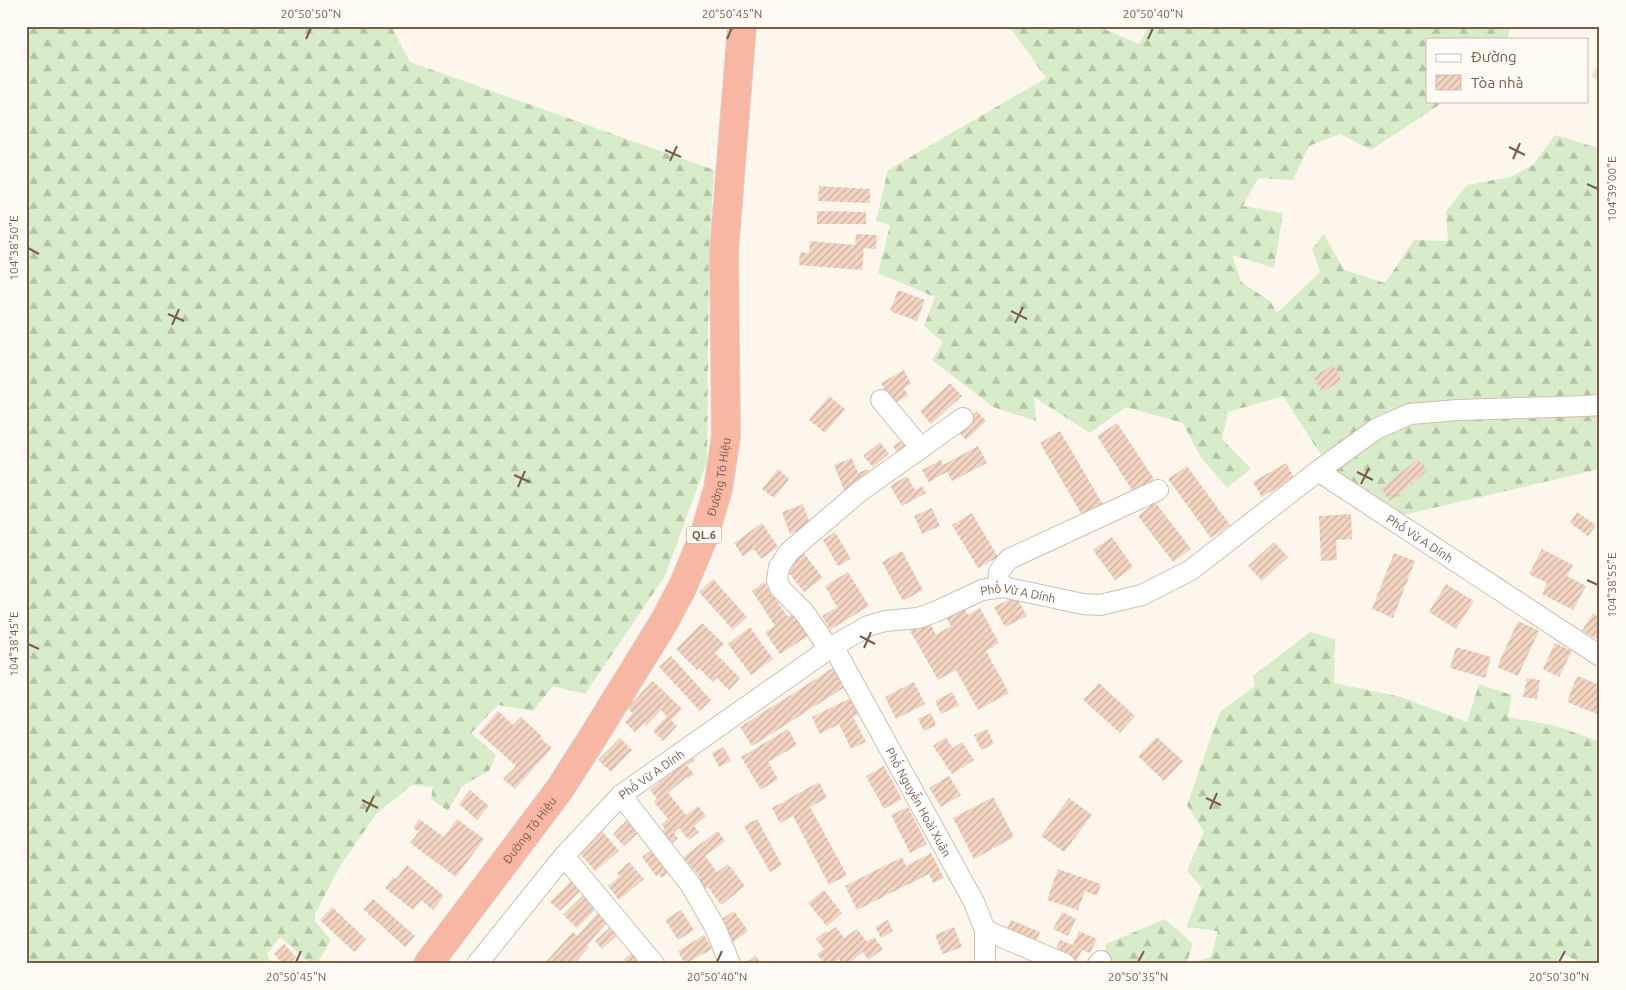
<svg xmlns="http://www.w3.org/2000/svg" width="1626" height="990" font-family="Ubuntu,sans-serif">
<defs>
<pattern id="forest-firs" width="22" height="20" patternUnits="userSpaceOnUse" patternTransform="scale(1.25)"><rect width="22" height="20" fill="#d8ecc9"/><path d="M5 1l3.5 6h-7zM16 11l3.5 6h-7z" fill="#b4c2a5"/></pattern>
<pattern id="building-hatch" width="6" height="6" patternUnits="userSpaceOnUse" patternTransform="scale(1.25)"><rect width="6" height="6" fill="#f3d5c3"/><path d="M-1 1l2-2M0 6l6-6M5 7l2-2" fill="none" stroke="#cab0a1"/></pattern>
</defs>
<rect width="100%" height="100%" fill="#fdf6ec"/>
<!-- forest -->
<g fill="url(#forest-firs)">
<polygon points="26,26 391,26 410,62 714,170 709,247 707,461 665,576 585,694 553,686 533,711 498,705 471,733 496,755 489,771 462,786 448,811 431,799 433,787 412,785 376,814 340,866 315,914 315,921 331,940 317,964 311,964 280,937 267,954 272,964 26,964"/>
<polygon points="1009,26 1097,26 1139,44 1149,26 1510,26 1508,39 1427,39 1427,101 1445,101 1371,150 1340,134 1309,146 1293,180 1258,178 1243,206 1283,213 1274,268 1232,255 1241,282 1270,301 1277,313 1320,272 1312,249 1324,234 1344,270 1385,283 1414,240 1448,241 1446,211 1467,185 1510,177 1533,165 1555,135 1600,149 1600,469 1403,515 1327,464 1283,396 1228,412 1222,439 1251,469 1227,488 1200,456 1183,423 1126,407 1090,433 1034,397 1036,421 993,407 932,360 943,342 924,326 935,297 878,273 890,225 876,221 888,170 1046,78"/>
<polygon points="1600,61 1600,86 1592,75"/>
<polygon points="1310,632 1335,639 1334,683 1401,697 1467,722 1479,684 1512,695 1508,717 1557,726 1600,742 1600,964 1585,964 1562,954 1554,964 1188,964 1211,957 1218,931 1186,927 1202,888 1187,871 1204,832 1187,805 1220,712 1255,686 1253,676"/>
<polygon points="1165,919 1193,944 1186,964 1105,964 1106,944"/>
</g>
<!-- building -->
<g fill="url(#building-hatch)">
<polygon points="819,186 870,189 870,203 818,201"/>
<polygon points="817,211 866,212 866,224 817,224"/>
<polygon points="856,234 877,235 876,249 864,248 862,270 799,265 800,252 809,253 810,241 855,245"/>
<polygon points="898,290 925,300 917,321 890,311"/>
<polygon points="1333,365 1342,381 1322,392 1313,377"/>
<polygon points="904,370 911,384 904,388 908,396 892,404 881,383"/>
<polygon points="950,383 962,396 931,424 920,411"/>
<polygon points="829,396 845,409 825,433 809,420"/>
<polygon points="977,411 986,421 966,440 957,430"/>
<polygon points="1117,423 1154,479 1134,493 1097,436"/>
<polygon points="1060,431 1105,508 1085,520 1040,443"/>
<polygon points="906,438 911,448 898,455 893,446"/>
<polygon points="880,442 889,454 873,467 863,456"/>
<polygon points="978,446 987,463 952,481 947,472 929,482 922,470 941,460 943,465"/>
<polygon points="852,458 858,473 868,469 872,479 844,490 834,465"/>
<polygon points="1418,459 1427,471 1390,501 1381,489"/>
<polygon points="1286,463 1294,478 1262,497 1253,482"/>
<polygon points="1187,466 1230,525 1211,538 1168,479"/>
<polygon points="778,469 789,479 774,498 762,489"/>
<polygon points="907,476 915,490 922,486 926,493 902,506 890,486"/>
<polygon points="1155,502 1191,549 1173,562 1138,516"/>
<polygon points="803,504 811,526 790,534 782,512"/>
<polygon points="932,508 940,526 922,534 914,516"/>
<polygon points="1577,512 1596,525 1588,536 1570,523"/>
<polygon points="972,513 998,557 978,568 952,525"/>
<polygon points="1351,514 1352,539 1336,540 1337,560 1321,561 1319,516"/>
<polygon points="762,523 778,547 761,559 754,549 743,556 734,543"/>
<polygon points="835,532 851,559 838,566 823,540"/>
<polygon points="1112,537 1133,567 1115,580 1093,550"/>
<polygon points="1274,542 1288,557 1262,581 1248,566"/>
<polygon points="1542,549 1573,565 1567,576 1586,586 1573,610 1542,594 1547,583 1529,574"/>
<polygon points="902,551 923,590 903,601 882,562"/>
<polygon points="804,553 823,578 804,592 785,568"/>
<polygon points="1394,553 1415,561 1393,618 1372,609"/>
<polygon points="848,572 869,606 830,630 822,616 837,607 825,586"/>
<polygon points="713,579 747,617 733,630 699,592"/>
<polygon points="764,582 788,617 796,611 811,634 780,654 765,632 775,626 752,591"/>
<polygon points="1446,584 1474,601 1456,629 1429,612"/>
<polygon points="1016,596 1027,616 1005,627 994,607"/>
<polygon points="964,607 968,615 980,608 999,643 986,651 1009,693 978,710 956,670 938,680 909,629 928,619 936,635 951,626 946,617"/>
<polygon points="1593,613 1600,618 1599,640 1582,631"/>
<polygon points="1518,621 1539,631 1518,676 1497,667"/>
<polygon points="702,623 724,644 715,653 740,678 729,690 717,678 713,682 699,668 697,670 676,649"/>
<polygon points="750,627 773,659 751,675 728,644"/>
<polygon points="1555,643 1572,651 1559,677 1543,669"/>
<polygon points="1456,647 1491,657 1485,678 1450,668"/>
<polygon points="671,656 711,700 700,711 659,667"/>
<polygon points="833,668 845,687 752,746 740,727"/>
<polygon points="1577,676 1600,685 1600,715 1567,702"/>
<polygon points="1527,678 1540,680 1537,699 1523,697"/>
<polygon points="653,681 682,709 671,720 677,726 663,741 653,731 667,716 661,710 646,726 644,723 635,732 625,722 633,713 627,708"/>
<polygon points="914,682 925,704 896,719 885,697"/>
<polygon points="1099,683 1135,716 1120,733 1083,700"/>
<polygon points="952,692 959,705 941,714 935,701"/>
<polygon points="855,696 863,712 853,717 866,742 851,749 839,724 820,734 812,717"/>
<polygon points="498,711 513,725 521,717 542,736 540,738 552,748 515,789 503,779 516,766 479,733"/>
<polygon points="931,713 936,725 924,731 918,719"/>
<polygon points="788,729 797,745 768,762 778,779 761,790 741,757"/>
<polygon points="987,729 994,744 981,750 974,735"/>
<polygon points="946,737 953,748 962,742 974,760 952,774 933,746"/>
<polygon points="1157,737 1183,761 1164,781 1138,756"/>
<polygon points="620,738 632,750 611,772 598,760"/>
<polygon points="724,747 731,761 719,767 712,753"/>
<polygon points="688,751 695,760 687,766 694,774 688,779 687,777 668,793 686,815 698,806 706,816 694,826 699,832 689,840 679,828 674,833 678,838 668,847 658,835 665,829 661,825 668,819 654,802 657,799 650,790 660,782 656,777"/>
<polygon points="884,766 902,799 884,809 866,776"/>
<polygon points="949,776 961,795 941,807 929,788"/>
<polygon points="819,782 827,798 810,807 847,875 829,885 793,816 780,823 772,808"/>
<polygon points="470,790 489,806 477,820 459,804"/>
<polygon points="993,797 1014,837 974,859 953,818"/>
<polygon points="1069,798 1092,815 1064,852 1041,836"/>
<polygon points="908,807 927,844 910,853 891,815"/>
<polygon points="419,819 444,837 457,819 484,839 456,877 410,843 419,832 413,828"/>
<polygon points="628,819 640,831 624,846 613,834"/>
<polygon points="757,819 782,865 770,872 744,826"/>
<polygon points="602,831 619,851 595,871 578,851"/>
<polygon points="718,831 725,841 705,856 717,872 728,864 745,886 721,905 708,887 701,893 693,882 700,877 683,857"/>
<polygon points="653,849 673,869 662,878 659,874 656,876 642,857"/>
<polygon points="931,853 944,878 933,883 929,874 857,910 845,886 902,857 906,866"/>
<polygon points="629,862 644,879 619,900 608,886 620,876 617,873"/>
<polygon points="407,865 444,896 433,910 421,900 413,910 385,888 393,877 396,879"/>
<polygon points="1058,869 1101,884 1097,896 1085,891 1078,910 1047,900"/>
<polygon points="574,878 584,887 560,911 550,902"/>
<polygon points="824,890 842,913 827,926 808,903"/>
<polygon points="585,893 599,906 577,928 563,915"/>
<polygon points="373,899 415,936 405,947 363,909"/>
<polygon points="332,907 366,939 354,952 320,920"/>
<polygon points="600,910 610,919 587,945 589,947 574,964 544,964 573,932 577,936"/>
<polygon points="681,910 694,930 678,940 665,920"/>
<polygon points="734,911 748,931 733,942 719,921"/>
<polygon points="1062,912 1076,919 1068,936 1053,929"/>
<polygon points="888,920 893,931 881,938 875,927"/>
<polygon points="1011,920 1040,932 1035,944 1006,932"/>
<polygon points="615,923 622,931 602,949 595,941"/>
<polygon points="836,927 844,938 857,929 867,942 874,937 883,949 868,960 863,952 847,964 842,964 839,959 831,964 824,964 817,954 824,949 816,939 826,931 827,933"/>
<polygon points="954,927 962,947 943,954 935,935"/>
<polygon points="1079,931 1097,939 1090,953 1082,950 1076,962 1054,953 1060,940 1073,945"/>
<polygon points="704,935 712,949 685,964 678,951"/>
<polygon points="284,944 296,957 289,964 283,964 274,954"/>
<polygon points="635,951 643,962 640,964 627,964 624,959"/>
<polygon points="756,956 761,964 744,964"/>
</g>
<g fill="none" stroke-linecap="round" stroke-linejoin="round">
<defs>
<g id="minor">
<polyline points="881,400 921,448"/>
<path id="s1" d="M1318,471L1600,656"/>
<path d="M1003,587C994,573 1000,570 1009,559L1158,490"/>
<path id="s2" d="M833,646L974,902L985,930V964"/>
<polyline points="829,649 804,612 780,588 777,580 779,567 789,552 859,492 963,418"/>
<polyline points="621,795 690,884 715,927 730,964"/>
<polyline points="564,856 654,964"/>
<polyline points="985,930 1065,964"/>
<path id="s3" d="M477,964L564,856L621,795L833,646L868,626L885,621L918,618L935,612L982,590L1003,587L1083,604L1100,605L1142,595L1191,570L1318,471L1376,429L1410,414L1458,410L1586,406L1600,405"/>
<polyline points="1098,964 1101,961"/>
</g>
<g id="highway">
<path id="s4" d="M428,964L559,790L588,745L664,622L683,586L704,536L718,489L726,436L724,251L742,26"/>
</g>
</defs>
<!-- minor casing -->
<use href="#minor" stroke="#d1beb0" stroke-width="22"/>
<!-- highway casing -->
<use href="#highway" stroke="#dad1cd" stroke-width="30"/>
<!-- minor -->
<use href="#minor" stroke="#fff" stroke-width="20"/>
<!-- highway -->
<use href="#highway" stroke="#f7b7a3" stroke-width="28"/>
</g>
<!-- ticks -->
<path fill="none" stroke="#7a5c4d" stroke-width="2" d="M306,39L311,28M727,39L732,28M1148,39L1153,28M1509,147L1525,155M665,150L681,157M1513,159L1520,143M670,161L677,146M1587,184L1598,189M28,248L39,254M1011,311L1027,319M168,314L184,321M1015,323L1023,307M172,325L179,309M1357,472L1373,480M514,475L530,482M1361,484L1369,468M518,487L525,471M1587,580L1598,585M860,636L875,644M28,644L39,649M864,648L871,632M1206,798L1221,805M362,800L378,808M1210,809L1217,793M366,812L374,796M296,962L301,951M717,962L722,951M1138,962L1144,951M1559,962L1565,951"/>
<g text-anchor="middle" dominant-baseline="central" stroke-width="4" stroke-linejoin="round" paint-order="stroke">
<!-- shield labels -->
<rect fill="#fffaf3" stroke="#a28b7f" stroke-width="1" x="686.5" y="526.5" width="35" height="17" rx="4"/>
<g font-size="11" font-weight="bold" fill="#7a5c4d">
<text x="704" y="535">QL.6</text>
</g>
<!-- street labels -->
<g font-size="12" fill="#7a5c4d" stroke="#fffaf3">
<text stroke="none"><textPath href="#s4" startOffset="572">Đường Tô Hiệu</textPath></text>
<text stroke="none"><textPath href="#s1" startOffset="122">Phố Vừ A Dính</textPath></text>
<text stroke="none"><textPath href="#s3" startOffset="679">Phố Vừ A Dính</textPath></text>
<text stroke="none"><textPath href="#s3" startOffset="259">Phố Vừ A Dính</textPath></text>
<text stroke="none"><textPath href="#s2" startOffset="178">Phố Nguyễn Hoài Xuân</textPath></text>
<text stroke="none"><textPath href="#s4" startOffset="168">Đường Tô Hiệu</textPath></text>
</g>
</g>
<!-- border -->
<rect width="1626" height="990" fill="none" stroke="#fffaf3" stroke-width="55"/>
<!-- legend -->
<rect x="1426" y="38" width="162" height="65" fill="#fffaf3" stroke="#cabbb1"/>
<rect x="1436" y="54" width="25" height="8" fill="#ffffff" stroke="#cabbb1"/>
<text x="1471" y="62" font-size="15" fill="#7a5c4d">Đường</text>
<rect x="1436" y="75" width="25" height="15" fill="url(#building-hatch)" stroke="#cabbb1"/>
<text x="1471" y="88" font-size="15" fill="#7a5c4d">Tòa nhà</text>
<rect x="28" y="28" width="1570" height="934" fill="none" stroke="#7a5c4d" stroke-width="2"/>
<g font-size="12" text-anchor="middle" fill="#7a5c4d">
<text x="311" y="18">20°50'50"N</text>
<text x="732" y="18">20°50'45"N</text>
<text x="1153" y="18">20°50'40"N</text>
<text transform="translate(1612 189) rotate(-90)" y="4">104°39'00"E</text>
<text transform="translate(14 248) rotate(-90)" y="4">104°38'50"E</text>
<text transform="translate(1612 585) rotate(-90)" y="4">104°38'55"E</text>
<text transform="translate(14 644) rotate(-90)" y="4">104°38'45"E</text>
<text x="296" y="981">20°50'45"N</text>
<text x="717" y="981">20°50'40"N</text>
<text x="1138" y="981">20°50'35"N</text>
<text x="1559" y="981">20°50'30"N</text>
</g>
</svg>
